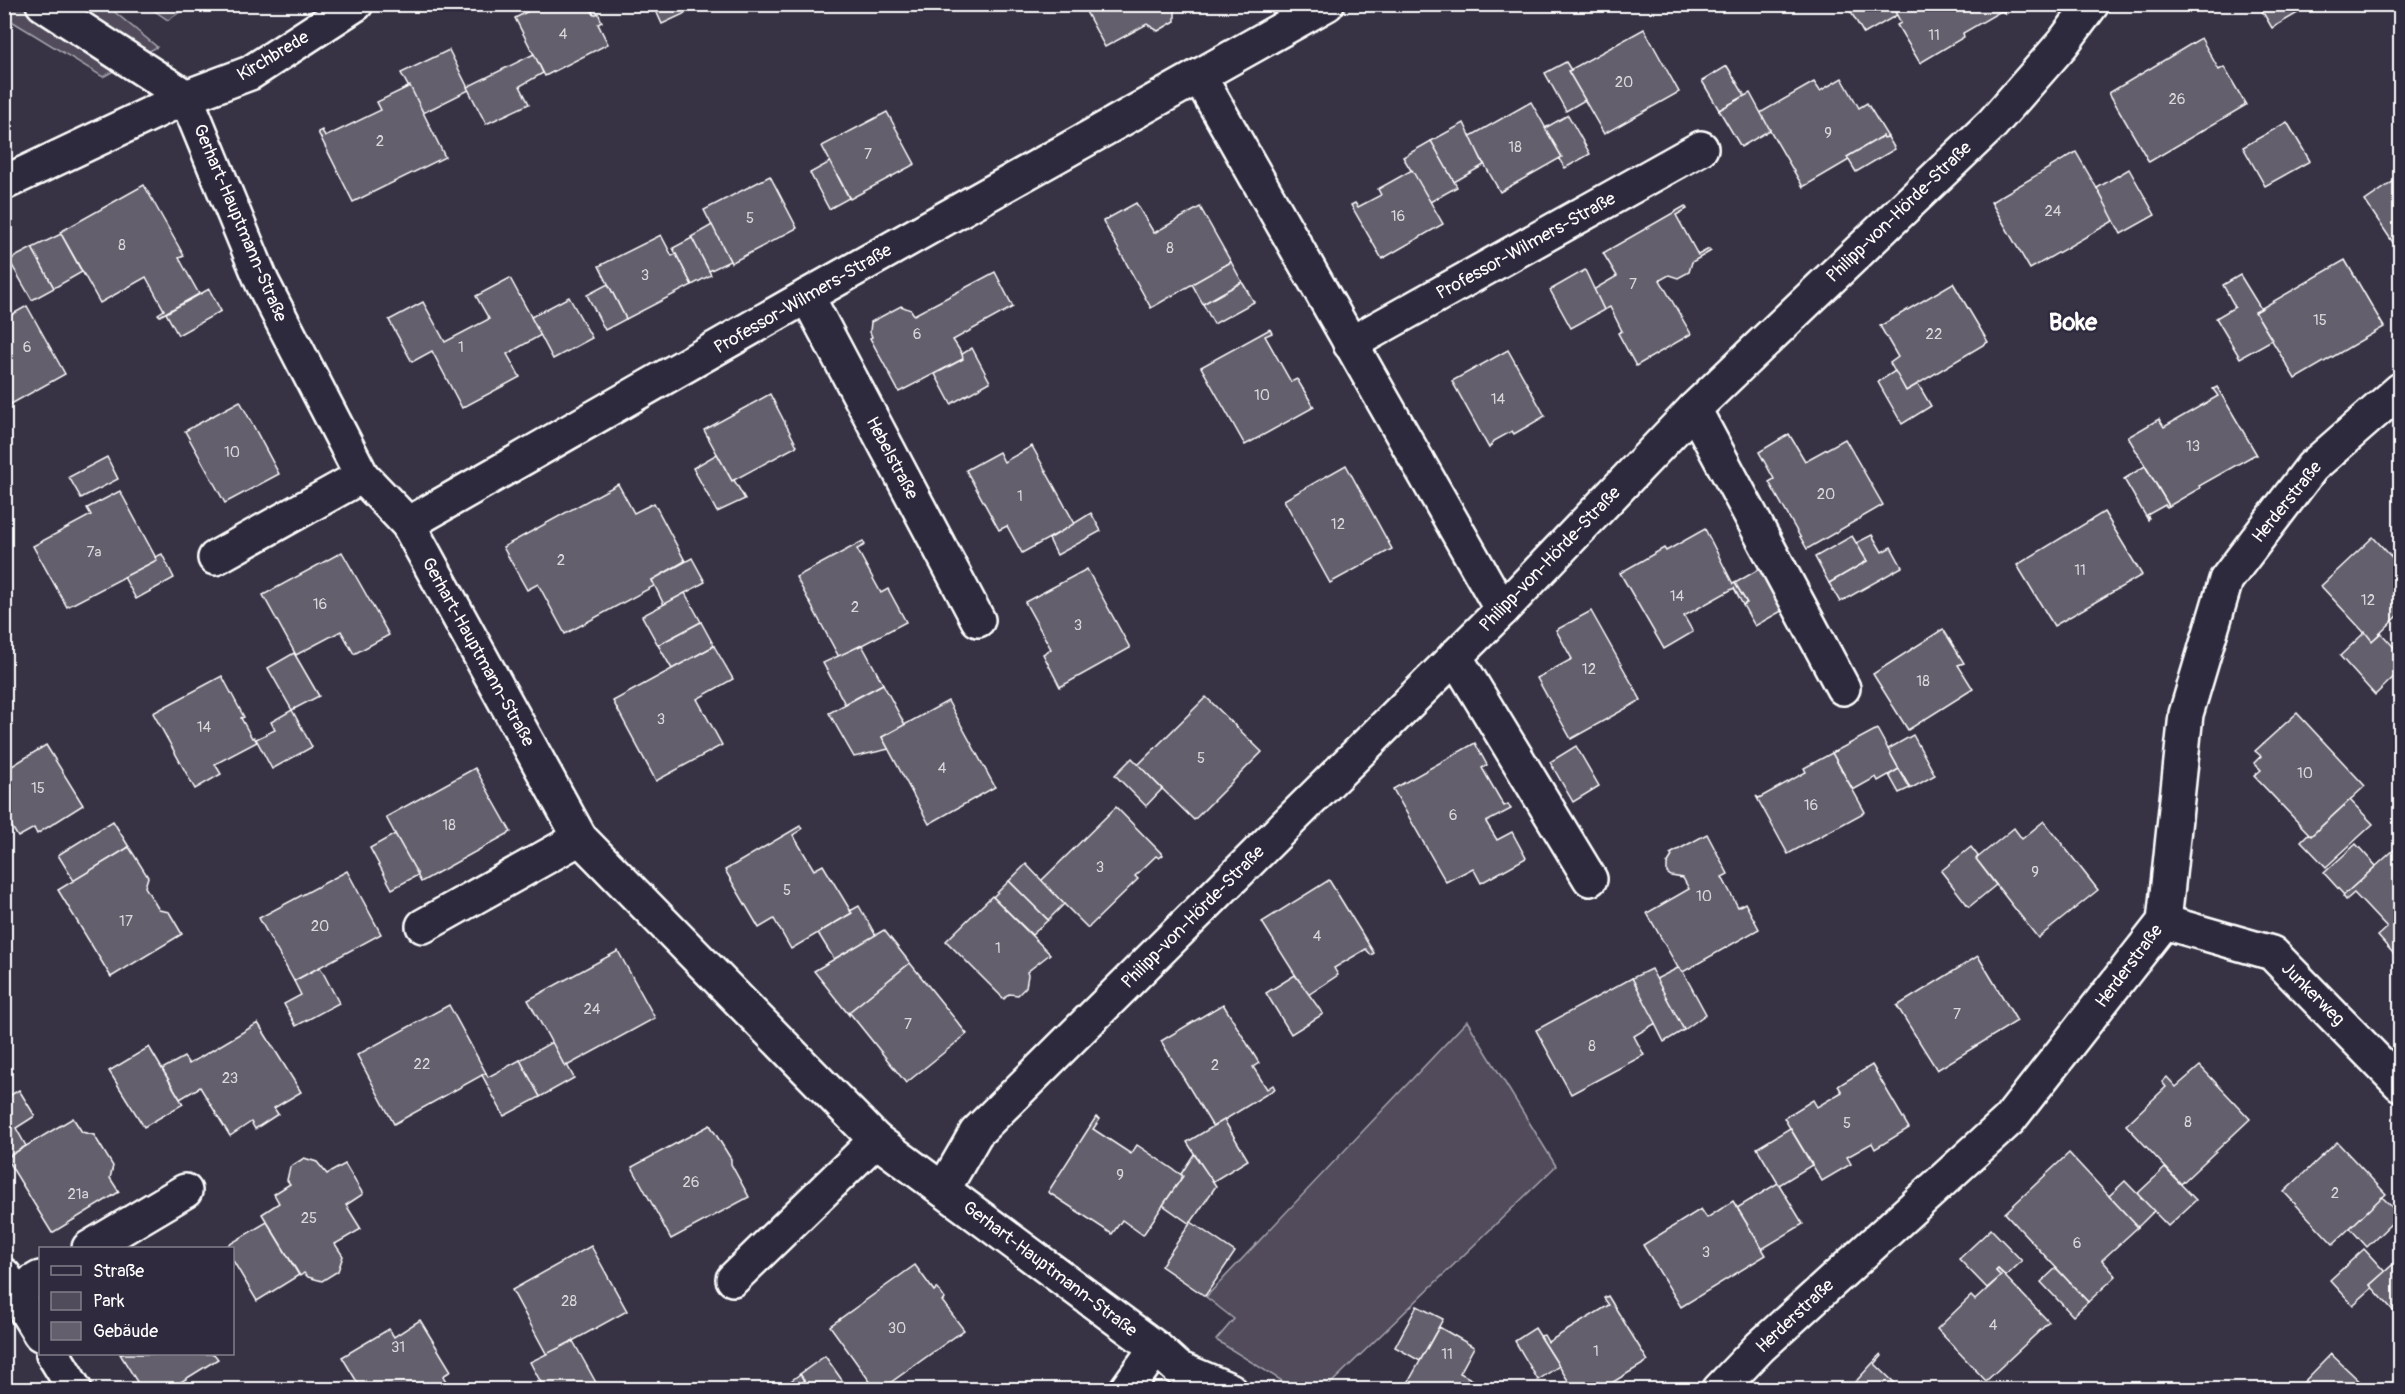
<svg xmlns="http://www.w3.org/2000/svg" width="2405" height="1394" font-family="Pangolin,sans-serif">
<rect width="100%" height="100%" fill="#373345"/>
<filter id="ink" filterUnits="userSpaceOnUse"><feTurbulence type="fractalNoise" baseFrequency=".0167" numOctaves="2"/><feDisplacementMap in="SourceGraphic" scale="12" xChannelSelector="R" yChannelSelector="G"/><feConvolveMatrix kernelMatrix="1 2 1 2 8 2 1 2 1" color-interpolation-filters="sRGB"/></filter>
<g filter="url(#ink)">
<!-- green -->
<g fill="#514c5c" stroke="#a8a6ae" stroke-width="1.5">
<polygon points="4,5 106,5 157,47 103,77 5,17"/>
<polygon points="146,5 190,5 168,20"/>
<polygon points="1467,1021 1556,1166 1325,1389 1295,1389 1216,1340 1234,1319 1206,1297"/>
</g>
<!-- building -->
<g fill="#635f6d" stroke="#fff" stroke-width="1.5">
<polygon points="542,4 589,4 594,15 598,13 602,22 598,24 608,44 545,76 515,18"/>
<polygon points="653,4 687,4 690,11 662,24"/>
<polygon points="1082,4 1172,4 1175,9 1175,21 1158,31 1147,24 1105,47"/>
<polygon points="1846,4 1891,4 1897,15 1864,34"/>
<polygon points="1891,4 2000,4 2005,13 2001,11 1963,33 1964,37 1920,63 1897,25 1901,23"/>
<polygon points="2258,4 2300,4 2303,10 2272,28"/>
<polygon points="1644,29 1679,92 1604,134 1568,71"/>
<polygon points="2201,38 2219,70 2224,67 2246,105 2149,162 2109,93"/>
<polygon points="449,50 469,90 423,113 401,73"/>
<polygon points="534,54 543,73 520,86 529,104 486,124 467,87"/>
<polygon points="1566,62 1571,70 1568,71 1585,100 1566,111 1545,73"/>
<polygon points="1727,66 1745,96 1719,110 1702,81"/>
<polygon points="1842,78 1859,108 1867,103 1888,137 1884,138 1883,136 1847,157 1849,160 1803,187 1760,113 1814,82 1820,91"/>
<polygon points="410,86 445,157 353,202 318,132 322,130 325,137 381,110 377,102"/>
<polygon points="1750,93 1770,130 1741,147 1719,110"/>
<polygon points="1531,102 1562,157 1500,192 1469,137"/>
<polygon points="887,112 915,164 850,199 822,146"/>
<polygon points="1568,115 1590,154 1565,168 1559,159 1562,157 1545,128"/>
<polygon points="2287,122 2310,161 2265,186 2243,147"/>
<polygon points="1464,123 1484,165 1454,182 1431,141"/>
<polygon points="1883,136 1884,138 1888,137 1895,149 1856,172 1847,157"/>
<polygon points="1431,141 1457,187 1430,202 1403,157"/>
<polygon points="2076,152 2115,220 2030,269 1991,202"/>
<polygon points="830,162 849,198 829,209 810,173"/>
<polygon points="2129,169 2155,215 2121,234 2097,188"/>
<polygon points="1412,170 1443,224 1382,259 1351,205 1355,203 1358,207 1381,195 1378,189"/>
<polygon points="770,176 797,228 731,263 704,210"/>
<polygon points="2400,177 2400,253 2365,201"/>
<polygon points="144,185 184,256 179,258 199,294 160,316 158,314 164,310 146,277 100,303 60,232"/>
<polygon points="1136,203 1154,233 1200,207 1231,262 1151,308 1103,221"/>
<polygon points="1685,206 1687,209 1676,215 1698,255 1709,249 1711,251 1692,262 1689,272 1678,278 1669,275 1660,280 1691,334 1636,366 1618,333 1622,331 1610,307 1604,310 1593,290 1617,276 1603,253"/>
<polygon points="712,225 730,261 709,271 691,237"/>
<polygon points="61,234 82,272 54,288 32,248"/>
<polygon points="661,235 672,256 676,254 692,285 626,319 599,266"/>
<polygon points="692,238 711,275 692,285 673,248"/>
<polygon points="32,248 54,288 32,300 9,260"/>
<polygon points="2345,260 2384,327 2295,379 2255,312"/>
<polygon points="1231,262 1242,282 1203,304 1192,284"/>
<polygon points="1585,270 1604,310 1571,328 1550,290"/>
<polygon points="995,272 1013,307 953,340 964,357 963,359 899,392 870,338 872,337 870,332 871,322 901,306 911,310 914,315"/>
<polygon points="2240,275 2261,309 2255,312 2272,340 2240,358 2216,318 2235,307 2223,285"/>
<polygon points="510,278 541,335 507,354 520,377 462,408 432,351 412,362 389,320 423,302 445,342 489,319 476,296"/>
<polygon points="1242,282 1254,302 1214,324 1203,304"/>
<polygon points="1953,283 1988,342 1906,391 1890,363 1898,357 1880,326"/>
<polygon points="608,284 626,319 605,330 587,295"/>
<polygon points="209,289 221,311 178,335 166,313"/>
<polygon points="569,297 592,338 553,359 531,317"/>
<polygon points="27,306 65,374 4,408 4,319"/>
<polygon points="1270,329 1272,333 1265,336 1291,382 1297,379 1314,407 1245,445 1201,367"/>
<polygon points="972,348 990,382 951,404 935,374 963,359 962,354"/>
<polygon points="1508,350 1545,416 1514,434 1512,431 1494,441 1489,448 1452,381"/>
<polygon points="1895,371 1906,391 1918,384 1931,406 1902,424 1878,382"/>
<polygon points="2217,387 2257,455 2254,455 2199,486 2200,488 2169,506 2128,437 2159,419 2164,427 2218,396 2213,389"/>
<polygon points="770,394 797,446 732,481 704,430"/>
<polygon points="240,401 279,474 225,503 185,431"/>
<polygon points="1789,434 1805,461 1845,439 1883,505 1807,549 1769,482 1774,479 1759,452"/>
<polygon points="1032,446 1075,524 1022,553 1007,526 999,530 966,470 999,452 1004,462"/>
<polygon points="717,454 732,481 734,480 745,499 717,512 693,468"/>
<polygon points="107,457 118,479 81,498 69,477"/>
<polygon points="1346,465 1392,549 1330,583 1284,500"/>
<polygon points="2145,466 2169,506 2167,507 2165,505 2147,515 2149,518 2148,520 2124,479"/>
<polygon points="618,484 634,513 654,503 685,561 652,580 654,586 565,634 538,584 527,590 503,547"/>
<polygon points="120,491 157,560 67,607 33,546 91,515 87,508"/>
<polygon points="2104,512 2142,575 2054,626 2017,565"/>
<polygon points="1091,513 1101,531 1057,555 1049,539"/>
<polygon points="1705,529 1733,584 1735,583 1747,603 1743,605 1734,588 1684,616 1693,632 1664,649 1620,573 1664,548 1666,551"/>
<polygon points="1872,535 1882,552 1891,547 1902,567 1840,602 1829,583 1867,561 1856,543"/>
<polygon points="1852,536 1867,561 1829,583 1815,557"/>
<polygon points="2373,537 2400,566 2400,614 2372,641 2321,586"/>
<polygon points="863,541 865,545 857,549 881,593 888,589 906,622 839,657 796,577"/>
<polygon points="342,552 389,635 354,654 341,631 296,655 263,595"/>
<polygon points="162,554 174,578 136,599 124,577 157,560 155,557"/>
<polygon points="692,558 705,582 664,605 652,580"/>
<polygon points="1761,568 1785,609 1755,626 1743,605 1747,603 1735,583"/>
<polygon points="1087,569 1130,648 1060,687 1043,654 1051,649 1025,602"/>
<polygon points="685,593 701,622 658,645 642,616"/>
<polygon points="1591,611 1641,700 1571,739 1537,678 1572,659 1556,630"/>
<polygon points="701,622 714,646 672,669 658,645"/>
<polygon points="1943,629 1964,663 1958,665 1973,689 1908,730 1873,674"/>
<polygon points="2365,632 2372,641 2381,633 2400,654 2400,671 2375,695 2340,656"/>
<polygon points="862,645 883,684 845,704 823,663"/>
<polygon points="714,646 733,679 697,699 722,745 656,781 613,701"/>
<polygon points="294,653 319,696 292,710 268,668"/>
<polygon points="222,676 244,717 241,718 252,738 254,737 257,742 215,764 221,774 195,789 153,713"/>
<polygon points="883,684 905,725 882,737 889,749 854,757 829,713"/>
<polygon points="1206,697 1262,752 1194,820 1138,765"/>
<polygon points="948,701 995,787 929,824 882,737"/>
<polygon points="292,710 312,747 272,769 256,739 275,730 271,722"/>
<polygon points="2297,713 2365,786 2311,836 2254,776 2261,770 2254,763 2261,756 2255,751"/>
<polygon points="1877,729 1899,769 1878,781 1876,777 1853,790 1832,753"/>
<polygon points="1913,735 1935,775 1910,789 1888,749"/>
<polygon points="1475,743 1487,765 1482,768 1504,806 1508,804 1511,809 1486,822 1497,840 1512,832 1526,858 1481,883 1473,868 1446,882 1393,789"/>
<polygon points="46,745 83,805 37,834 34,828 18,837 4,814 4,771"/>
<polygon points="1576,746 1599,786 1573,802 1550,762"/>
<polygon points="1832,753 1865,812 1788,854 1756,796 1759,798 1806,772 1804,768"/>
<polygon points="1132,758 1162,789 1146,806 1115,775"/>
<polygon points="475,768 511,832 421,882 386,817"/>
<polygon points="1899,769 1910,788 1899,793 1889,775"/>
<polygon points="2350,800 2373,824 2326,867 2301,841 2308,834 2311,836"/>
<polygon points="1116,807 1163,855 1159,858 1156,856 1135,876 1138,879 1088,928 1041,881"/>
<polygon points="113,821 129,847 74,881 58,855"/>
<polygon points="2044,821 2098,890 2038,938 1976,859 2014,828 2022,839"/>
<polygon points="800,826 802,829 793,835 814,870 823,865 852,913 791,949 774,919 759,928 725,870"/>
<polygon points="395,834 418,875 392,889 370,848"/>
<polygon points="1707,834 1728,874 1722,877 1738,907 1745,903 1759,929 1681,973 1647,913 1689,889 1683,878 1671,876 1667,873 1667,864 1672,856 1670,854"/>
<polygon points="2356,844 2376,866 2344,895 2324,873"/>
<polygon points="129,847 148,877 145,887 159,910 169,912 182,934 111,977 58,890"/>
<polygon points="1971,847 1978,856 1976,859 1996,885 1969,907 1941,871"/>
<polygon points="2396,848 2400,852 2400,961 2378,936 2387,928 2354,893 2346,900 2343,896"/>
<polygon points="1026,864 1064,904 1048,920 1009,881"/>
<polygon points="347,871 381,934 294,981 259,918"/>
<polygon points="1329,880 1374,953 1371,955 1366,949 1334,968 1338,975 1308,995 1262,922"/>
<polygon points="1009,881 1048,920 1032,935 993,897"/>
<polygon points="992,896 1050,954 1027,972 1028,975 1026,987 1018,995 1009,994 1004,999 946,941"/>
<polygon points="859,906 876,936 834,959 818,933 852,913 850,911"/>
<polygon points="884,930 910,963 849,1012 849,1015 814,971"/>
<polygon points="618,951 655,1018 565,1067 528,1000"/>
<polygon points="1978,956 2017,1021 1937,1070 1897,1006"/>
<polygon points="910,963 967,1034 906,1083 849,1012"/>
<polygon points="320,967 339,1003 296,1026 284,1004 301,995 294,981"/>
<polygon points="1678,968 1683,972 1706,1014 1684,1030 1656,979"/>
<polygon points="1651,969 1684,1030 1664,1042 1632,978"/>
<polygon points="1295,975 1323,1014 1291,1034 1266,993"/>
<polygon points="1632,978 1656,1023 1634,1036 1644,1055 1571,1094 1536,1030"/>
<polygon points="1223,1004 1259,1063 1253,1067 1267,1089 1273,1085 1275,1089 1213,1127 1161,1041"/>
<polygon points="449,1005 486,1073 394,1124 357,1055"/>
<polygon points="258,1023 301,1092 274,1108 278,1114 255,1129 251,1122 230,1136 200,1087 180,1099 162,1069 184,1057 189,1064"/>
<polygon points="552,1042 565,1067 567,1065 574,1078 540,1097 520,1060"/>
<polygon points="149,1047 183,1104 144,1127 109,1071"/>
<polygon points="520,1060 540,1097 504,1116 482,1075 486,1073 488,1077"/>
<polygon points="1872,1065 1909,1128 1875,1149 1872,1143 1847,1157 1851,1164 1822,1181 1784,1118 1813,1100 1817,1107 1842,1092 1838,1086"/>
<polygon points="2200,1066 2250,1119 2181,1184 2126,1125 2166,1087 2162,1082 2167,1077 2176,1087"/>
<polygon points="19,1090 35,1116 16,1128 26,1146 7,1158 4,1153 4,1099"/>
<polygon points="1096,1117 1100,1119 1093,1129 1131,1154 1137,1145 1183,1176 1143,1235 1122,1220 1112,1234 1048,1192"/>
<polygon points="73,1118 82,1132 94,1135 113,1166 110,1178 119,1192 52,1233 6,1158"/>
<polygon points="1224,1120 1248,1160 1212,1182 1187,1142"/>
<polygon points="710,1125 731,1159 731,1164 749,1197 671,1239 632,1167"/>
<polygon points="1790,1128 1812,1165 1779,1185 1757,1148"/>
<polygon points="2337,1142 2386,1194 2333,1244 2284,1192"/>
<polygon points="2069,1153 2138,1227 2102,1260 2116,1276 2088,1302 2005,1213"/>
<polygon points="1194,1154 1216,1186 1190,1224 1163,1205 1183,1176 1181,1174"/>
<polygon points="304,1158 317,1162 327,1174 345,1164 363,1194 346,1205 361,1229 335,1244 343,1256 338,1271 322,1281 308,1277 304,1273 300,1276 262,1214 279,1203 274,1194 290,1184 287,1180 290,1167"/>
<polygon points="2165,1168 2196,1200 2168,1226 2137,1194"/>
<polygon points="2125,1181 2154,1211 2138,1227 2109,1196"/>
<polygon points="1778,1183 1803,1224 1762,1249 1737,1208"/>
<polygon points="2382,1197 2400,1215 2367,1247 2350,1228"/>
<polygon points="1733,1201 1766,1255 1681,1307 1643,1245 1701,1209 1707,1218"/>
<polygon points="267,1222 299,1275 257,1301 232,1259 232,1248 225,1247"/>
<polygon points="1191,1222 1235,1252 1205,1296 1161,1266"/>
<polygon points="1991,1229 2022,1261 2006,1276 1998,1269 1996,1271 2001,1276 1987,1288 1959,1259"/>
<polygon points="591,1246 627,1311 547,1355 512,1290"/>
<polygon points="2364,1249 2385,1272 2370,1285 2372,1288 2353,1305 2330,1280"/>
<polygon points="2400,1258 2400,1318 2370,1285"/>
<polygon points="915,1265 934,1291 937,1288 945,1299 942,1301 964,1330 880,1390 876,1390 830,1326"/>
<polygon points="2056,1268 2088,1302 2073,1316 2041,1282"/>
<polygon points="1998,1269 2049,1322 1986,1381 1937,1329 1971,1296 1975,1300 2001,1276 1996,1271"/>
<polygon points="1608,1296 1648,1361 1600,1390 1574,1390 1540,1336 1544,1335 1548,1342 1609,1305 1604,1298"/>
<polygon points="1417,1306 1443,1319 1420,1361 1395,1347"/>
<polygon points="420,1320 451,1371 443,1376 451,1390 362,1390 342,1357 389,1329 394,1337"/>
<polygon points="1439,1327 1474,1347 1460,1373 1491,1390 1404,1390"/>
<polygon points="1535,1328 1559,1366 1538,1380 1515,1341"/>
<polygon points="573,1341 599,1388 545,1390 530,1362"/>
<polygon points="120,1354 214,1354 218,1359 168,1390 142,1390"/>
<polygon points="1881,1354 1882,1356 1875,1364 1902,1390 1848,1390"/>
<polygon points="2331,1354 2369,1390 2296,1390"/>
<polygon points="825,1356 849,1390 810,1390 800,1374"/>
<polygon points="800,1374 810,1390 779,1390"/>
</g>
<g fill="none" stroke-linecap="round" stroke-linejoin="round">
<defs>
<g id="minor">
<polyline points="43,4 186,97 262,282 362,476 408,524 580,838 876,1140 1156,1348 1178,1368 1230,1390"/>
<polyline points="1199,76 1502,610"/>
<polyline points="4,183 186,97 250,73 356,4"/>
<polyline points="807,296 978,620"/>
<polyline points="1350,344 1701,148"/>
<polyline points="1694,409 1843,688"/>
<polyline points="408,524 807,296 1327,4"/>
<polyline points="215,558 362,476"/>
<polyline points="1455,656 1590,879"/>
<polyline points="2164,922 2272,953 2400,1084"/>
<polyline points="423,926 580,838"/>
<polyline points="943,1190 976,1133 1502,610 1694,409 1992,124 2063,43 2092,4"/>
<polyline points="89,1248 185,1191"/>
<polyline points="4,1275 40,1334"/>
<polyline points="733,1279 876,1140"/>
<polyline points="15,1293 40,1278"/>
<polyline points="53,1354 75,1390"/>
<polyline points="1126,1390 1156,1348"/>
<polyline points="1719,1390 1760,1347 2009,1120 2164,922 2186,714 2226,580 2312,467 2400,390"/>
</g>
</defs>
<!-- minor casing -->
<use href="#minor" stroke="#fff" stroke-width="38"/>
<!-- minor -->
<use href="#minor" stroke="#2f2a3d" stroke-width="33"/>
</g>
</g>
<g text-anchor="middle" dominant-baseline="central" stroke-width="5" stroke-linejoin="round" paint-order="stroke">
<!-- number labels -->
<g font-size="15" fill="#d8d7da">
<text x="563" y="34">4</text>
<text x="1934" y="35">11</text>
<text x="1624" y="82">20</text>
<text x="2177" y="99">26</text>
<text x="1828" y="133">9</text>
<text x="380" y="141">2</text>
<text x="1515" y="147">18</text>
<text x="868" y="154">7</text>
<text x="2053" y="211">24</text>
<text x="1398" y="216">16</text>
<text x="750" y="218">5</text>
<text x="122" y="245">8</text>
<text x="1170" y="248">8</text>
<text x="645" y="275">3</text>
<text x="1633" y="284">7</text>
<text x="2320" y="320">15</text>
<text x="917" y="334">6</text>
<text x="1934" y="334">22</text>
<text x="27" y="347">6</text>
<text x="461" y="347">1</text>
<text x="1262" y="395">10</text>
<text x="1498" y="399">14</text>
<text x="2193" y="446">13</text>
<text x="232" y="452">10</text>
<text x="1826" y="494">20</text>
<text x="1020" y="496">1</text>
<text x="1338" y="524">12</text>
<text x="94" y="552">7a</text>
<text x="561" y="560">2</text>
<text x="2080" y="570">11</text>
<text x="1677" y="596">14</text>
<text x="2368" y="600">12</text>
<text x="320" y="604">16</text>
<text x="855" y="607">2</text>
<text x="1078" y="625">3</text>
<text x="1589" y="669">12</text>
<text x="1923" y="681">18</text>
<text x="661" y="719">3</text>
<text x="204" y="727">14</text>
<text x="1201" y="758">5</text>
<text x="942" y="768">4</text>
<text x="2305" y="773">10</text>
<text x="38" y="788">15</text>
<text x="1811" y="805">16</text>
<text x="1453" y="815">6</text>
<text x="449" y="825">18</text>
<text x="1100" y="867">3</text>
<text x="2035" y="872">9</text>
<text x="787" y="890">5</text>
<text x="1704" y="896">10</text>
<text x="126" y="921">17</text>
<text x="320" y="926">20</text>
<text x="1317" y="936">4</text>
<text x="998" y="948">1</text>
<text x="592" y="1009">24</text>
<text x="1957" y="1014">7</text>
<text x="908" y="1024">7</text>
<text x="1592" y="1046">8</text>
<text x="422" y="1064">22</text>
<text x="1215" y="1065">2</text>
<text x="230" y="1078">23</text>
<text x="2188" y="1122">8</text>
<text x="1847" y="1123">5</text>
<text x="1120" y="1175">9</text>
<text x="691" y="1182">26</text>
<text x="2335" y="1193">2</text>
<text x="78" y="1194">21a</text>
<text x="309" y="1218">25</text>
<text x="2077" y="1243">6</text>
<text x="1706" y="1252">3</text>
<text x="569" y="1301">28</text>
<text x="1993" y="1325">4</text>
<text x="897" y="1328">30</text>
<text x="398" y="1347">31</text>
<text x="1596" y="1351">1</text>
<text x="1447" y="1354">11</text>
</g>
<!-- street labels -->
<g font-size="18" fill="#fff" stroke="#2f2a3d">
<text transform="translate(273 56) rotate(-31)">Kirchbrede</text>
<text transform="translate(1899 212) rotate(-44)">Philipp-von-Hörde-Straße</text>
<text transform="translate(240 223) rotate(67)">Gerhart-Hauptmann-Straße</text>
<text transform="translate(1526 246) rotate(-29)">Professor-Wilmers-Straße</text>
<text transform="translate(803 299) rotate(-30)">Professor-Wilmers-Straße</text>
<text transform="translate(892 458) rotate(62)">Hebelstraße</text>
<text transform="translate(2287 502) rotate(-51)">Herderstraße</text>
<text transform="translate(1550 559) rotate(-46)">Philipp-von-Hörde-Straße</text>
<text transform="translate(478 652) rotate(61)">Gerhart-Hauptmann-Straße</text>
<text transform="translate(1193 917) rotate(-45)">Philipp-von-Hörde-Straße</text>
<text transform="translate(2129 966) rotate(-53)">Herderstraße</text>
<text transform="translate(2313 994) rotate(45)">Junkerweg</text>
<text transform="translate(1050 1269) rotate(37)">Gerhart-Hauptmann-Straße</text>
<text transform="translate(1795 1316) rotate(-43)">Herderstraße</text>
</g>
<!-- district labels -->
<g font-size="24" font-weight="bold" fill="#fff" stroke="#2f2a3d">
<text x="2073" y="322">Boke</text>
</g>
</g>
<!-- margin -->
<rect width="2405" height="1394" fill="none" stroke="#2f2a3d" stroke-width="24"/>
<rect x="12" y="12" width="2381" height="1370" fill="none" stroke="#fff" stroke-width="2" filter="url(#ink)"/>
<!-- legend -->
<rect x="39" y="1247" width="195" height="108" fill="#2f2a3d" stroke="#827f8b" stroke-width="1.5"/>
<rect x="51" y="1266" width="30" height="9" fill="#2f2a3d" stroke="#827f8b" stroke-width="1.5"/>
<text x="93" y="1277" font-size="18" fill="#ffffff">Straße</text>
<rect x="51" y="1292" width="30" height="18" fill="#514c5c" stroke="#827f8b" stroke-width="1.5"/>
<text x="93" y="1307" font-size="18" fill="#ffffff">Park</text>
<rect x="51" y="1322" width="30" height="18" fill="#635f6d" stroke="#827f8b" stroke-width="1.5"/>
<text x="93" y="1337" font-size="18" fill="#ffffff">Gebäude</text>
</svg>
